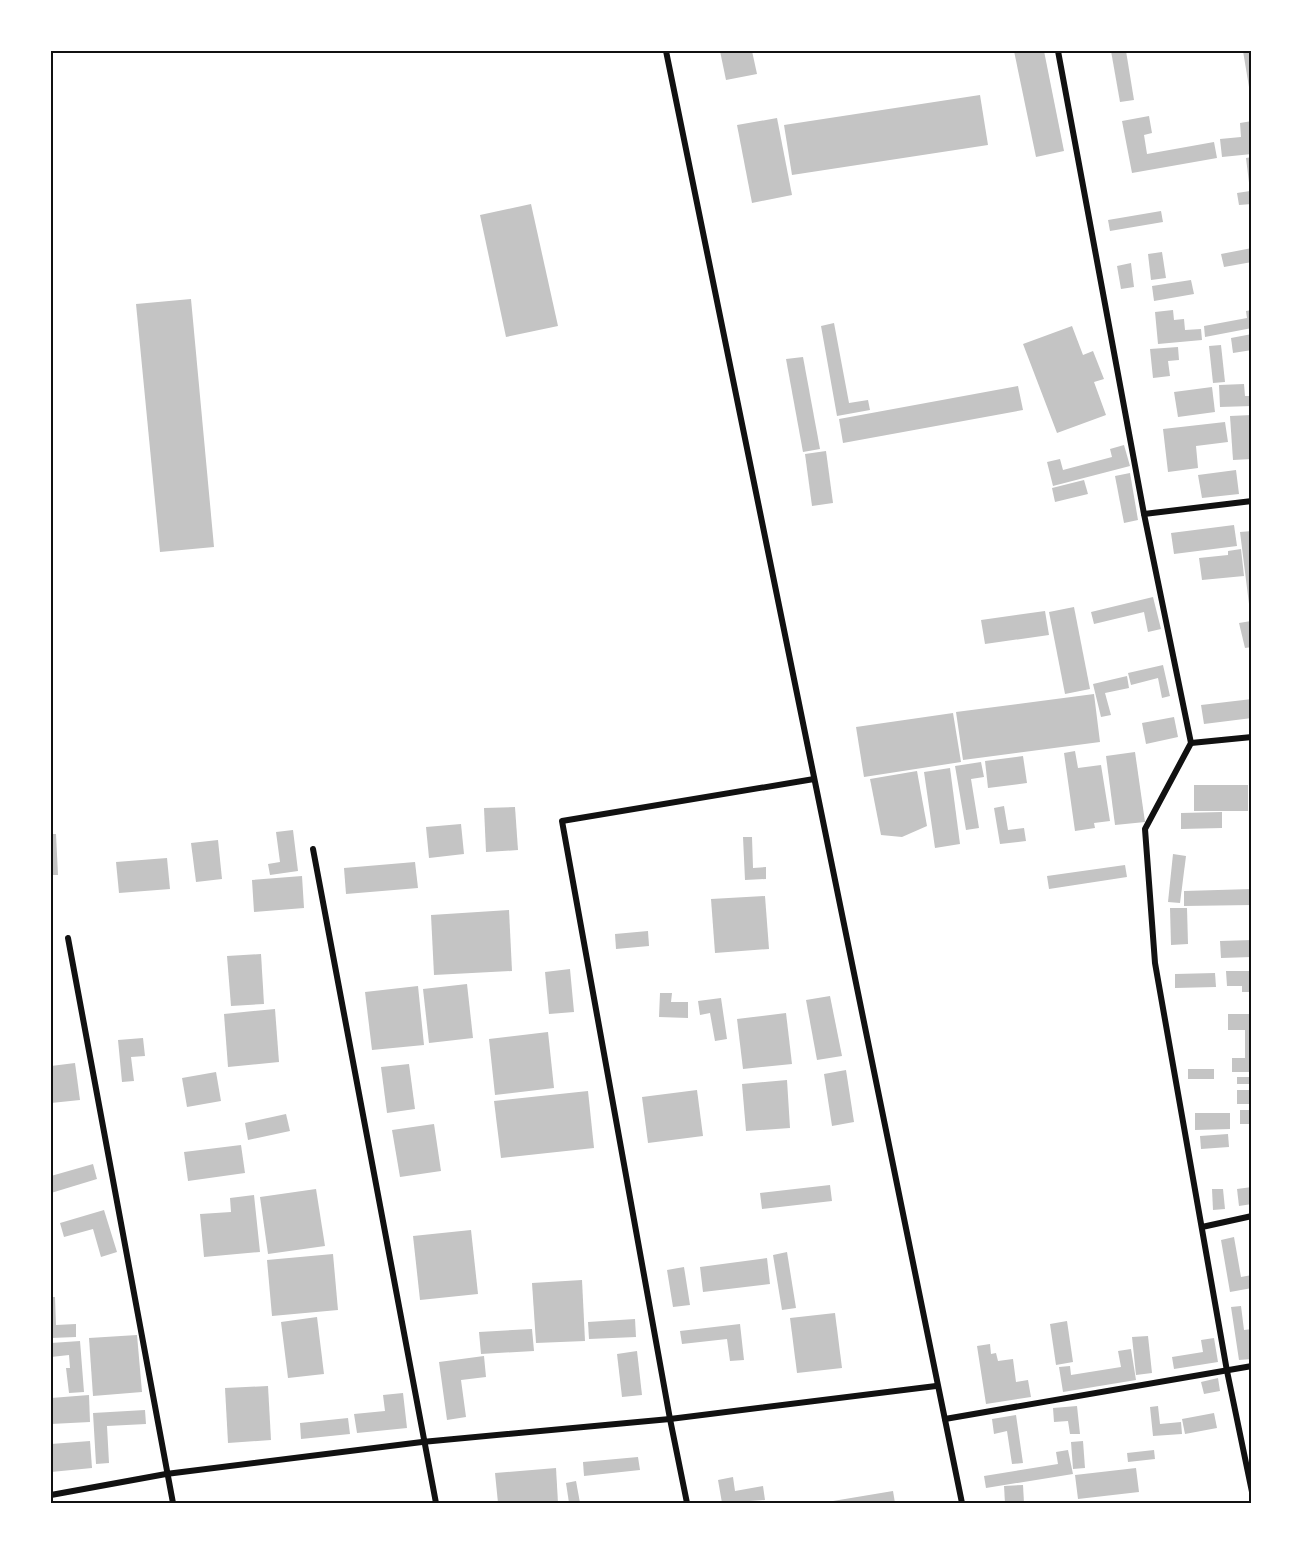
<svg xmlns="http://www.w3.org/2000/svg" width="1303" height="1554" font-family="Raleway,sans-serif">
<rect width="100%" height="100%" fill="#fff"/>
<!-- building -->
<g fill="#c4c4c4">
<polygon points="720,51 752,51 757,74 726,80"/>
<polygon points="1014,51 1044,51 1064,151 1036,157"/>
<polygon points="1111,51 1126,51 1134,100 1120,102"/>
<polygon points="1243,51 1252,51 1252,99 1251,99"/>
<polygon points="980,95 988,145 792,175 784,125"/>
<polygon points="1149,116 1152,133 1144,135 1147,154 1214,142 1217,158 1132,173 1122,121"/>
<polygon points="777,118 792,195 752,203 737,125"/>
<polygon points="1252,121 1252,154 1222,157 1220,139 1241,137 1240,123"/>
<polygon points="1252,157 1252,204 1239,205 1237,193 1250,191 1246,158"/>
<polygon points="531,204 558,326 506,337 480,215"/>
<polygon points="1161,211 1163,222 1110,231 1108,220"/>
<polygon points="1252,248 1252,262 1224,267 1221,254"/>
<polygon points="1162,252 1166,278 1151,280 1148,254"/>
<polygon points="1131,263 1134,287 1121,289 1117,266"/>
<polygon points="1191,280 1194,294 1154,301 1152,286"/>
<polygon points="191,299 214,547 160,552 136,304"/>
<polygon points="1173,310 1174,320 1184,319 1185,330 1201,329 1202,340 1158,344 1155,312"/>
<polygon points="1252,310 1252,328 1205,337 1204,326 1247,318 1246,311"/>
<polygon points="834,323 849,403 868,400 870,410 837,416 821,326"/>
<polygon points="1072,326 1083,355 1093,351 1104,379 1094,382 1106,415 1057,433 1023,344"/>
<polygon points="1252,334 1252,350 1233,353 1231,338"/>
<polygon points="1221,345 1225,382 1213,383 1209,346"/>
<polygon points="1178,347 1179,360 1168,361 1170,376 1153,378 1150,349"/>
<polygon points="803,357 820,449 803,452 786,359"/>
<polygon points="1244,384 1245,396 1251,396 1252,406 1220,407 1219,385"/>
<polygon points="1018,386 1023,410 843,443 839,419"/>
<polygon points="1212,387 1215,412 1178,417 1174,392"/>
<polygon points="1252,415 1252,459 1233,460 1230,416"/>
<polygon points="1225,422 1228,442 1196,446 1198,468 1168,472 1163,429"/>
<polygon points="1124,445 1130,466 1053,486 1047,462 1060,459 1063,470 1112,457 1110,449"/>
<polygon points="826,451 833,503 812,506 805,454"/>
<polygon points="1236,470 1239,494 1202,498 1198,475"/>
<polygon points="1130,473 1138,520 1124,523 1115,476"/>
<polygon points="1084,480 1088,494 1055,502 1052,488"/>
<polygon points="1234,525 1237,546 1174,554 1171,533"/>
<polygon points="1252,531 1252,612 1250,612 1240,532"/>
<polygon points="1241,549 1244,576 1202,580 1199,558 1228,555 1228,551"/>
<polygon points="1153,597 1161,629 1148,632 1144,612 1094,624 1091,612"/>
<polygon points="1074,607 1090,689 1065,694 1049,612"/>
<polygon points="1045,611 1049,635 985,644 981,620"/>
<polygon points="1251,621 1252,647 1245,648 1239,623"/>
<polygon points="1163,665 1170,696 1162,698 1158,678 1131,685 1128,673"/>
<polygon points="1127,676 1129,688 1105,693 1111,715 1101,717 1093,684"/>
<polygon points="1094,694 1100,742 963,760 956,712"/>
<polygon points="1252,699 1252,718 1204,724 1201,705"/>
<polygon points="953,713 961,762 864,777 856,727"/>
<polygon points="1174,717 1178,737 1146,744 1142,723"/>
<polygon points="1075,751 1078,768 1101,765 1110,821 1094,823 1095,828 1075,831 1064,753"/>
<polygon points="1135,752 1145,822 1115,825 1106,756"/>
<polygon points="1023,756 1027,783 988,788 985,761"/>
<polygon points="981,762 984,777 971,779 979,828 966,830 955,766"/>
<polygon points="950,768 960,844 935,848 924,772"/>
<polygon points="917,771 927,826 902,837 881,835 870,779"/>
<rect x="1194" y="785" width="54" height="26"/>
<polygon points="1004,806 1008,830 1024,828 1026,841 1000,844 994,808"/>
<polygon points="515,807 518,850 486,852 484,808"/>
<polygon points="1222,812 1222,828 1181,829 1181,813"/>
<polygon points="461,824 464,854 429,858 426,827"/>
<polygon points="293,830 298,871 270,875 268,864 280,862 276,832"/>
<polygon points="51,834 56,834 58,875 51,875"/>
<polygon points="743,837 752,837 753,868 766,867 766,879 745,880"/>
<polygon points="218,840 222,879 196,882 191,843"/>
<polygon points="1173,854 1186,856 1180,903 1168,902"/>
<polygon points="167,858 170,889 119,893 116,862"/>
<polygon points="415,862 418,888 346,894 344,868"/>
<polygon points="1125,865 1127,877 1049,889 1047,876"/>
<polygon points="302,876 304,908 254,912 252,880"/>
<polygon points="1252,889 1252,905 1184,906 1184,891"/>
<polygon points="765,896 769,949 715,953 711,899"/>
<polygon points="1170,908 1187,908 1188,944 1171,945"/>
<polygon points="509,910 512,971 434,975 431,915"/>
<polygon points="648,931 649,946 616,949 615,934"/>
<polygon points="1252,940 1252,957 1221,958 1220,941"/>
<polygon points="261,954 264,1004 231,1006 227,956"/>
<polygon points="570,969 574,1012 549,1014 545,972"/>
<polygon points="1226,971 1252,971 1252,992 1242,992 1242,986 1227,986"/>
<polygon points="1215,973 1216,987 1175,988 1175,974"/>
<polygon points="467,984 473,1038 429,1043 423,989"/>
<polygon points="418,986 424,1045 372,1050 365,992"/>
<polygon points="660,993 672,993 671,1002 688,1002 688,1018 659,1017"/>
<polygon points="830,996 842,1056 817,1060 806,1000"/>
<polygon points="721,998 727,1039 715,1041 710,1013 700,1015 698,1001"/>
<polygon points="275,1009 279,1062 228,1067 224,1014"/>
<polygon points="786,1013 792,1064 743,1069 737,1019"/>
<polygon points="1228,1014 1252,1014 1252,1072 1232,1072 1232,1058 1245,1058 1245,1030 1228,1030"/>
<polygon points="548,1032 554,1088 495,1095 489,1039"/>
<polygon points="143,1038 145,1056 131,1057 134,1081 122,1082 118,1040"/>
<polygon points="75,1063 80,1100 51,1103 51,1066"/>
<polygon points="409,1064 415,1109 387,1113 381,1067"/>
<rect x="1188" y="1069" width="26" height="10"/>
<polygon points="846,1070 854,1122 832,1126 824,1074"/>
<polygon points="216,1072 221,1101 187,1107 182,1078"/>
<rect x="1237" y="1077" width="15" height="7"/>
<polygon points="787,1080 790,1128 746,1131 742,1084"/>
<polygon points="697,1090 703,1136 648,1143 642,1097"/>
<rect x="1237" y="1090" width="15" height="14"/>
<polygon points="588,1091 594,1148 501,1158 494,1101"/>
<rect x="1240" y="1110" width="12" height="14"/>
<polygon points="1195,1113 1230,1113 1230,1129 1195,1130"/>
<polygon points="286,1114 290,1131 248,1140 245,1123"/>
<polygon points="434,1124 441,1171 400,1177 392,1130"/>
<polygon points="1228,1134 1229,1147 1201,1149 1200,1136"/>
<polygon points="241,1145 245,1173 188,1181 184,1152"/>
<polygon points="93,1164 97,1179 51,1193 51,1176"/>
<polygon points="830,1185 832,1201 762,1209 760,1193"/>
<polygon points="1252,1187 1252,1204 1239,1206 1237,1189"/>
<polygon points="316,1189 325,1246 268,1254 260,1197"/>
<polygon points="1212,1189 1223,1189 1225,1209 1213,1210"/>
<polygon points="254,1195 260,1252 204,1257 200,1214 231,1212 230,1198"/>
<polygon points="104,1210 117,1252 101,1257 93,1229 64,1237 60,1223"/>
<polygon points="471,1230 478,1294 420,1300 413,1236"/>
<polygon points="1234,1237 1241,1277 1252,1275 1252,1288 1230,1292 1221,1240"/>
<polygon points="787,1252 796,1308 782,1310 773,1255"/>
<polygon points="333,1254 338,1310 272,1316 267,1260"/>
<polygon points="767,1258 770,1284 703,1292 700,1267"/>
<polygon points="684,1267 690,1305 673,1307 667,1270"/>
<polygon points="582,1280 585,1341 536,1343 532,1283"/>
<polygon points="51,1297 55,1297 56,1325 76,1324 76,1337 51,1338"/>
<polygon points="1241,1306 1244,1330 1252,1329 1252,1359 1239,1360 1231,1307"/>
<polygon points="835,1313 842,1368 797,1373 790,1318"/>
<polygon points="317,1317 324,1374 288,1378 281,1322"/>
<polygon points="635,1319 636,1337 589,1339 588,1322"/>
<polygon points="1067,1321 1073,1362 1056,1365 1050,1324"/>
<polygon points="740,1324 744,1360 730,1361 727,1339 682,1344 680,1331"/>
<polygon points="532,1329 534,1351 481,1354 479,1332"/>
<polygon points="137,1335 142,1392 93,1396 89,1338"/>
<polygon points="1148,1336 1152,1373 1136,1375 1132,1337"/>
<polygon points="1214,1338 1218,1362 1174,1369 1172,1357 1203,1352 1201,1340"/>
<polygon points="80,1341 84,1392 69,1393 66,1368 70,1368 69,1355 51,1357 51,1343"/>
<polygon points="990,1344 991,1354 996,1353 998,1361 1013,1359 1016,1382 1028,1380 1031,1397 986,1404 977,1346"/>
<polygon points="1131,1349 1136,1380 1063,1392 1059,1367 1070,1366 1071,1375 1121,1367 1118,1351"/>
<polygon points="637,1351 642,1395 622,1397 617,1354"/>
<polygon points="484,1356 486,1377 461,1380 466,1417 447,1420 439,1362"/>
<polygon points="1218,1378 1220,1391 1204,1394 1201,1382"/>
<polygon points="268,1386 271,1440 228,1443 225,1388"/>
<polygon points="403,1393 407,1428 357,1433 354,1414 385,1411 383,1395"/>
<polygon points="89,1395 90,1422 51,1424 51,1398"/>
<polygon points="1077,1406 1080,1434 1070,1434 1068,1421 1054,1422 1053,1408"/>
<polygon points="1158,1406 1160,1424 1181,1422 1182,1434 1153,1436 1150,1407"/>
<polygon points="145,1410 146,1424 107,1426 109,1463 96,1464 93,1413"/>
<polygon points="1214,1413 1217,1428 1185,1434 1182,1419"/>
<polygon points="1016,1415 1023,1463 1012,1464 1007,1431 994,1434 992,1419"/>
<polygon points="348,1418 350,1434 301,1439 300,1423"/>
<polygon points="90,1441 92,1468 51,1472 51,1444"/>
<polygon points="1083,1441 1085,1468 1073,1469 1071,1442"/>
<polygon points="1068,1450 1073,1474 986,1488 984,1476 1058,1464 1056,1452"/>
<polygon points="1154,1450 1155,1459 1128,1462 1127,1453"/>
<polygon points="638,1457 640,1470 584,1476 583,1462"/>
<polygon points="556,1468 558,1503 498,1503 495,1473"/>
<polygon points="1136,1468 1139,1492 1078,1499 1075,1475"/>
<polygon points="733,1477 735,1491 763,1486 765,1500 722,1503 718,1480"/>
<polygon points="576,1481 580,1503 569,1503 566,1483"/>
<polygon points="1023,1485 1024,1503 1005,1503 1004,1486"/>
<polygon points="893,1491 895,1503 827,1503 827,1502"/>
</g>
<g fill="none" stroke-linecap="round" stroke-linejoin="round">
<!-- minor -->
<g stroke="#111" stroke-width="6">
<polyline points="666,51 962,1503"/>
<polyline points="1058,51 1144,514 1191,743 1145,829 1155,963 1227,1371 1252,1492"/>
<polyline points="1144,514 1252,501"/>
<polyline points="1191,743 1252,737"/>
<polyline points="313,849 436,1503"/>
<polyline points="68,938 173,1503"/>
<polyline points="1202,1227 1252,1216"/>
<polyline points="945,1419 1252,1366"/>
<polyline points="51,1495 166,1474 422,1442 670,1419 936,1386"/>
<polyline points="687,1503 670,1419 562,821 814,779"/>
</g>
</g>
<!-- border -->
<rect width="1303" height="1554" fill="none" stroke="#ffffff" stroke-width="105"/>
<rect x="52" y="52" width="1198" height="1450" fill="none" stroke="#111" stroke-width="2"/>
</svg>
